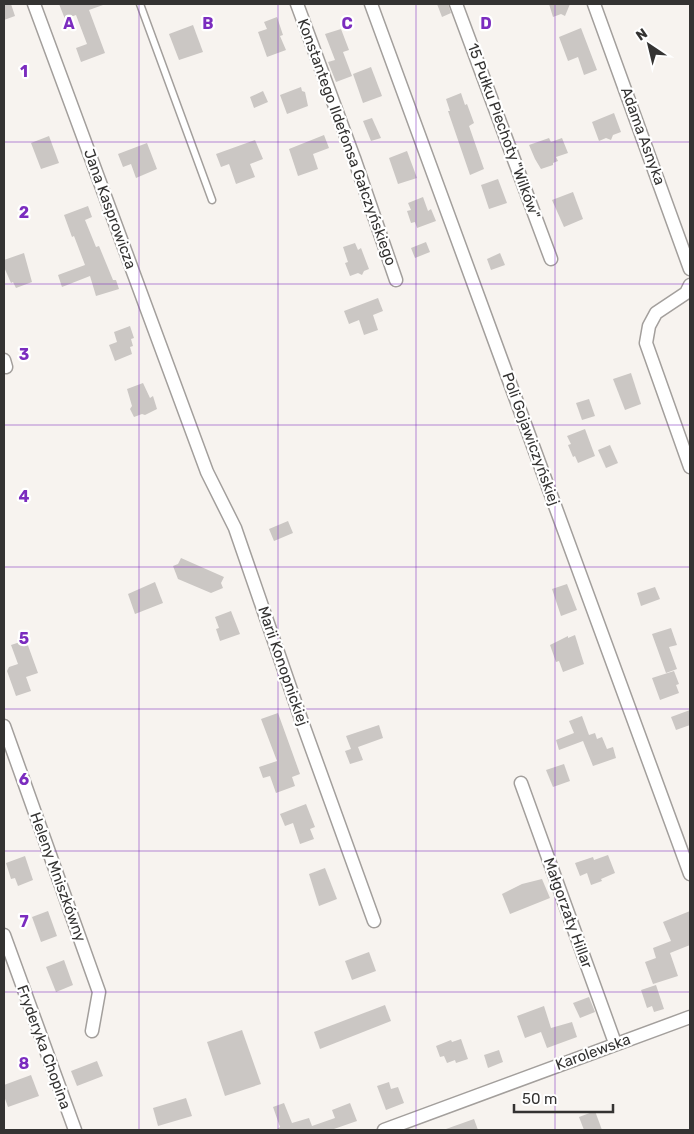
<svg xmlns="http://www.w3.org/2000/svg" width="694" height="1134" font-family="Rubik,sans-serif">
<rect width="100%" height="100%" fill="#f7f3ef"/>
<!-- building -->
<g fill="#cbc7c4">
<polygon points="4,4 11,4 15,16 4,20"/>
<polygon points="59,4 103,4 103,5 89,10 105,53 81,62 76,48 87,44 76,15 65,19"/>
<polygon points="437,4 448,4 451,13 442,17"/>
<polygon points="549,4 570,4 565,16 561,14 553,17"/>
<polygon points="277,17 283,35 280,36 286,50 267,57 258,32 267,29 264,22"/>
<polygon points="193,25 203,52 179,60 169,34"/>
<polygon points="581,28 597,70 584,75 578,57 568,61 559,37"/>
<polygon points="341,29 349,50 343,52 352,76 336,82 328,62 335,60 325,34"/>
<polygon points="371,67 382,96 363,103 353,74"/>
<polygon points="301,87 302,91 305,92 308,106 287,114 280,95"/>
<polygon points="263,91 268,102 254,108 250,97"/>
<polygon points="461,93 465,105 467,104 474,123 469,126 484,169 470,175 448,111 450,111 446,99"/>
<polygon points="614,113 621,132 613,135 611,140 606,138 599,141 592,122"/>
<polygon points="372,118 381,138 371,141 363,121"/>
<polygon points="324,135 329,148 313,154 318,169 298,176 289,149"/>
<polygon points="49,136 59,163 41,169 31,143"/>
<polygon points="549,138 551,142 562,138 568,153 556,157 558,161 553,163 553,165 541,169 535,159 529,145"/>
<polygon points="255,140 263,159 250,164 255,177 236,184 229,164 221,167 216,154"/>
<polygon points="147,143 157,169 136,178 131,164 123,167 118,154"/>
<polygon points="407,151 417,178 398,184 389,158"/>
<polygon points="498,179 507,203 489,209 481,185"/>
<polygon points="573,192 583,219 564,227 552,200"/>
<polygon points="423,197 428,211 431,209 436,221 417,228 415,222 411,223 407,211 411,210 408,203"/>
<polygon points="88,206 92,217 85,220 96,247 99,246 113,280 116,280 119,289 96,296 90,276 62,287 58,275 85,265 74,236 72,237 64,215"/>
<polygon points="426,242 430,252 415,258 411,248"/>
<polygon points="355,243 358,250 361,248 369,269 364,271 362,275 358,273 350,276 345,263 348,262 343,247"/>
<polygon points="24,253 32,282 16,288 13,282 11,283 4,267 4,260"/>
<polygon points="500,253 505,265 491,270 487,259"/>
<polygon points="378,298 383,311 373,315 378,330 364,335 359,320 349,324 344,311"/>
<polygon points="130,326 134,338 131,339 133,346 130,347 132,354 115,361 109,345 117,342 114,332"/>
<polygon points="631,373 641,404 625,410 613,379"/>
<polygon points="143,383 150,398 153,396 157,409 145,415 142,414 134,417 130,409 132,406 127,389"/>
<polygon points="589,399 595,416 582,420 576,403"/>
<polygon points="585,429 595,456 578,463 575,456 573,457 568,445 571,444 567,436"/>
<polygon points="610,445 618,463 606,468 598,450"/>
<polygon points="288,521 293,533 274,541 269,529"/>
<polygon points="181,558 224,577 221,583 223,588 211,593 178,579 173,566 178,564"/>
<polygon points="155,582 163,603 135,614 128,594"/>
<polygon points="567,584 577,610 561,616 552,589"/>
<polygon points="655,587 660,599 641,606 637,593"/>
<polygon points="231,611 240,634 220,641 216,629 219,628 215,617"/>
<polygon points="671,628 677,645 669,647 677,669 666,673 652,634"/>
<polygon points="575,635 584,664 563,672 559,661 556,662 550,645 568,636 568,638"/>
<polygon points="26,640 38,673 26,677 31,691 16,696 7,671 9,667 18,664 11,645"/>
<polygon points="674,671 679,684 676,685 679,693 660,700 652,678"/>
<polygon points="690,710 690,725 676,730 671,717"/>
<polygon points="278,713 300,774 292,777 295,786 276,793 270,776 263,778 259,767 277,761 261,719"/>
<polygon points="582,716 589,735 595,733 597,739 602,737 607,749 613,747 616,758 593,766 583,741 559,750 556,740 574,733 569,721"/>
<polygon points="379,725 383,738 358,747 363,760 350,764 345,751 351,749 346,736"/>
<polygon points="564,764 570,781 553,787 546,770"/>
<polygon points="306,804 315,827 310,829 314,839 300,844 293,823 285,826 280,814"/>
<polygon points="608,855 615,873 601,879 602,881 591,885 587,873 580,876 575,863 593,857 594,860"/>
<polygon points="25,856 33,880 18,886 15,878 11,879 6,863"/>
<polygon points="325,868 337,899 319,906 309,874"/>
<polygon points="542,879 550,898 510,914 502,894 522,884"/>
<polygon points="48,911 57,936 41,942 32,917"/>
<polygon points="690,911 690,945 670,953 678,976 653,984 645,962 656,958 653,948 671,941 663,922"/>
<polygon points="369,952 376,971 352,980 345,961"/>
<polygon points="64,960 73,985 56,992 46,967"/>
<polygon points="656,985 664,1009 654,1012 652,1006 647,1008 641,990"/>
<polygon points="589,997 595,1012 580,1018 573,1003"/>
<polygon points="385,1005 391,1021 320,1049 314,1032"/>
<polygon points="544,1006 551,1028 572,1022 577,1037 547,1048 541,1032 525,1038 517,1016"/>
<polygon points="242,1030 261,1084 225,1096 207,1042"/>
<polygon points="461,1039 468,1059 456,1063 455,1060 447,1063 444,1056 440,1057 436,1046 451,1040 452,1042"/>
<polygon points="499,1050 503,1062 488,1068 484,1055"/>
<polygon points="97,1061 103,1076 77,1086 71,1071"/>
<polygon points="31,1075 39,1096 8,1107 4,1096 4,1085"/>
<polygon points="389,1082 391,1089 398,1087 404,1103 386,1110 377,1086"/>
<polygon points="186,1098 192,1116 158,1126 153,1108"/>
<polygon points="284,1103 292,1123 309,1118 312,1126 335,1118 332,1110 350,1103 357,1121 331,1130 278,1130 277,1129 280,1127 273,1107"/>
<polygon points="595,1111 602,1130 584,1130 579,1117"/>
<polygon points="474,1119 478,1130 447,1130 446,1129"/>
</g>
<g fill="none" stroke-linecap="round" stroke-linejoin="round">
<defs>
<polyline id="lane" points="140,4 212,200"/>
<g id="street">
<polyline points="34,4 207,472 235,528 301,719 374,921"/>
<polyline points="297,4 354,158 396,280"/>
<polyline points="371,4 690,874"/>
<polyline points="456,4 551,259"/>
<polyline points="594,4 690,269"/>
<polyline points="690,285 686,293 656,313 649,326 646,343 690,467"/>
<polyline points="4,360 6,367"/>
<polyline points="4,726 99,992 92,1031"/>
<polyline points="521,783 615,1043"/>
<polyline points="4,935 75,1130"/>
<polyline points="384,1130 690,1017"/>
</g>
</defs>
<!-- lane casing -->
<use href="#lane" stroke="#a39f9c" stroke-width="9"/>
<!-- street casing -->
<use href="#street" stroke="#a39f9c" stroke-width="15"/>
<!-- lane -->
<use href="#lane" stroke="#fff" stroke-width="6"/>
<!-- street -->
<use href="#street" stroke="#fff" stroke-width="12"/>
</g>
<!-- grid -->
<path fill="none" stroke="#7b2cbf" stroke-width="1" stroke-opacity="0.55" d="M139,4V1130M278,4V1130M416,4V1130M555,4V1130M4,142H690M4,284H690M4,425H690M4,567H690M4,709H690M4,851H690M4,992H690"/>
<g text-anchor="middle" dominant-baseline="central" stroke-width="4.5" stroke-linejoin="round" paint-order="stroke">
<!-- street labels -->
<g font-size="15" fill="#343332" stroke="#fff">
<text transform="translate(504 131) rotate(70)">15 Pułku Piechoty "Wilków"</text>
<text transform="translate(643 136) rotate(70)">Adama Asnyka</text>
<text transform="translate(347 142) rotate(70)">Konstantego Ildefonsa Gałczyńskiego</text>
<text transform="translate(110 209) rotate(70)">Jana Kasprowicza</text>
<text transform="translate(531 439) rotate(70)">Poli Gojawiczyńskiej</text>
<text transform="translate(283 666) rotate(71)">Marii Konopnickiej</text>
<text transform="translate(58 877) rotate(70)">Heleny Mniszkówny</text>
<text transform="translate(568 913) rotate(70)">Małgorzaty Hillar</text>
<text transform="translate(44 1047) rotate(70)">Fryderyka Chopina</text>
<text transform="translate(593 1052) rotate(-20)">Karolewska</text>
</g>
</g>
<g font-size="16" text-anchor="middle" font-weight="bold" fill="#7b2cbf" stroke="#fff" stroke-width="4.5" stroke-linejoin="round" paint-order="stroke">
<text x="69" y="29">A</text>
<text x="208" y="29">B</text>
<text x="347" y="29">C</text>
<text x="486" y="29">D</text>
<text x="24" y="77">1</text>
<text x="24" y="218">2</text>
<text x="24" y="360">3</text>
<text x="24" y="502">4</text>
<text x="24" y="644">5</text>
<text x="24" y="785">6</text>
<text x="24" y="927">7</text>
<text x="24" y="1069">8</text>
</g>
<!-- border -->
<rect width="694" height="1134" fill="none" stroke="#343332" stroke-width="10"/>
<!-- north arrow -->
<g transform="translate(649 45) rotate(325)" stroke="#ffffff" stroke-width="4" paint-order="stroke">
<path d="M0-4L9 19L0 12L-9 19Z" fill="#343332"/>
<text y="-8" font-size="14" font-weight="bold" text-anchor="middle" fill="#343332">N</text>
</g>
<!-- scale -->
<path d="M514 1104v8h99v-8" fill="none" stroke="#343332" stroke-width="2.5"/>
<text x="522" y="1104" font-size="15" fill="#343332" stroke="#ffffff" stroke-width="4" paint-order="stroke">50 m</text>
</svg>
